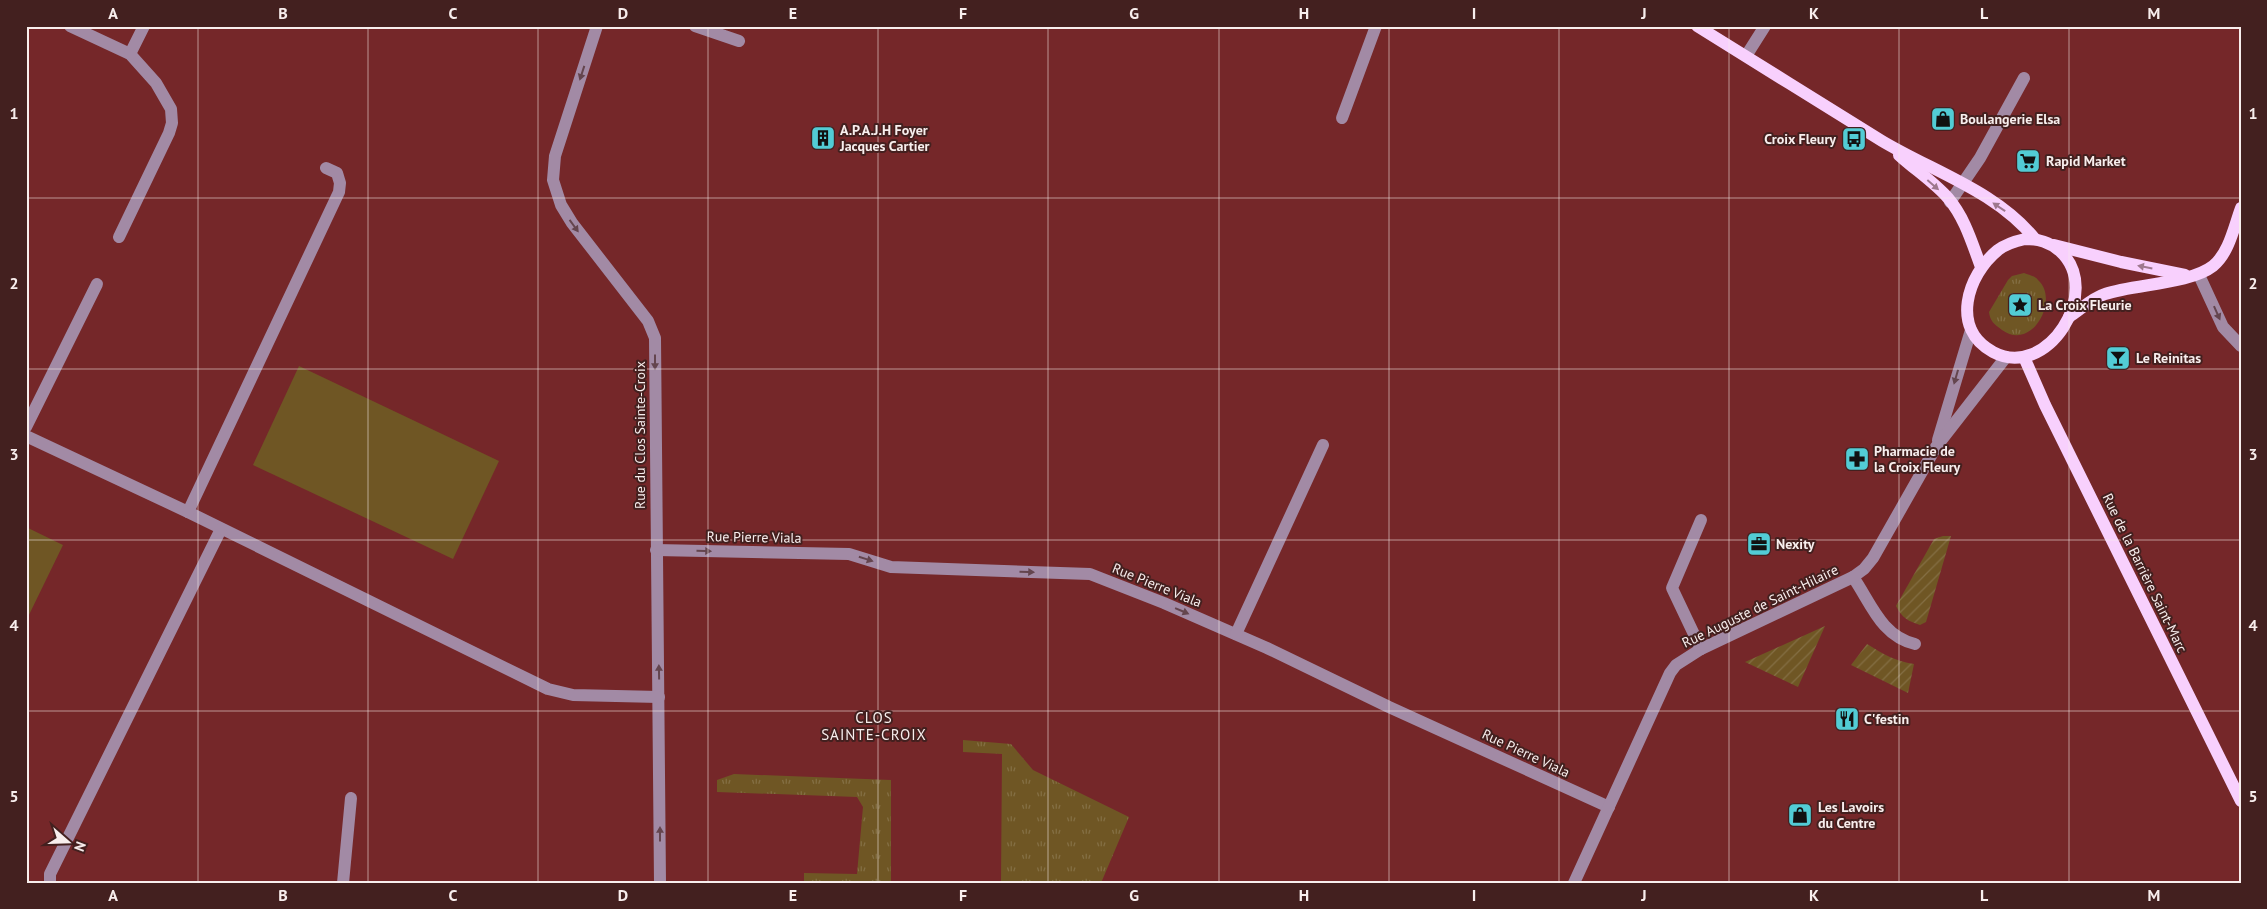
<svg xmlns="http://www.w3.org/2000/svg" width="2267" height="909" font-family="'PT Sans',sans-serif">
<defs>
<pattern id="grass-tufts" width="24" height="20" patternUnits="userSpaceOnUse" patternTransform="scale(1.25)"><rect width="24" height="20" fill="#6f5624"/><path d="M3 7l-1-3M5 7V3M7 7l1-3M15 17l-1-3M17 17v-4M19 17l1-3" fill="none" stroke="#846f44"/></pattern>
<pattern id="garden-furrows" width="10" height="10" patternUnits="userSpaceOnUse" patternTransform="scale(1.25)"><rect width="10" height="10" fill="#6f5624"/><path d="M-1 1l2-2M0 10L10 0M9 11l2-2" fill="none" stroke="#846f44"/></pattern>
</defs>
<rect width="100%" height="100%" fill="#752729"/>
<!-- grass -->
<g fill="url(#grass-tufts)">
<path d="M2024,273C2029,275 2035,276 2038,280C2060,299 2032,352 2002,330C1994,324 1990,321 1989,312L2008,280L2012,276Z"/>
<polygon points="963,740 1011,744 1033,770 1129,817 1101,883 1001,883 1002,754 963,752"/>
<polygon points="734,774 891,780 891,883 804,883 804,873 857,874 863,807 857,797 717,792 717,780"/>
</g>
<!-- garden -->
<g fill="url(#garden-furrows)">
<path d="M1943,536H1951L1926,622L1920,625C1908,621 1902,618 1896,606L1934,539Z"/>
<polygon points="1825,626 1798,687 1745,662"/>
<path d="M1867,644C1883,654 1895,661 1914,664L1908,693L1851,665Z"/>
</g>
<!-- pitch -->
<g fill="#6f5624">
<polygon points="299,366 499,461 453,559 253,465"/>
<polygon points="26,527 63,545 26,621"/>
</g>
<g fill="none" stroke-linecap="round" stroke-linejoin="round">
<!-- minor -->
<g stroke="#a28aa5" stroke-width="12">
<polyline points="70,26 130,54 156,83 171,109 172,123 169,133 119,237"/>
<polyline points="597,26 555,156 553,180 561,205 572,223 648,321 655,338 660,883"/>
<polyline points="695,26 739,41"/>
<polyline points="130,54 144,26"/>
<polyline points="1746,56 1765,26"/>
<polyline points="1342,118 1376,26"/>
<polyline points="1950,202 1980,158 2024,78"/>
<polyline points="2199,275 2223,327 2241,346"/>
<polyline points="26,427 97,284"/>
<polyline points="26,436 188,512 548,689 573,695 659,697"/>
<polyline points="1938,440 1971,330"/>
<polyline points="188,512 339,192 340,183 337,173 326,168"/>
<polyline points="656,550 849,554 891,567 1090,574 1164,603 1267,648 1389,707 1609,807"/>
<path d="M1853,577C1871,603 1881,636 1915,644"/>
<polyline points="1236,634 1323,445"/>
<polyline points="1701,649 1672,588 1701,520"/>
<polyline points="50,883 50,874 221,529"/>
<polyline points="343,883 351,798"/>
<polyline points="1574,883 1670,673 1676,665 1701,649 1853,577 1864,569 1873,558 1936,447 2006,357"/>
</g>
<!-- major -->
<g stroke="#f8d0fd" stroke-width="12">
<path d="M1697,26C1759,64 1820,103 1882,141C1934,172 1996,191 2035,239"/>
<path d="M1899,155C1914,169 1934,182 1948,198C1965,218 1972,243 1981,267"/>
<path d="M2025,239C2039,239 2049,242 2060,251C2104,291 2047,381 1993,352C1950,329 1967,275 1998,250C2006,244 2016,241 2025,239Z"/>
<polyline points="2054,245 2121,262 2185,275"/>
<path d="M2069,317C2080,310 2092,298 2105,294C2135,284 2190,284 2213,266C2229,253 2234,227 2241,208"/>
<polyline points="2024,357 2045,405 2241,801"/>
</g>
</g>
<!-- one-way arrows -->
<defs><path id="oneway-solid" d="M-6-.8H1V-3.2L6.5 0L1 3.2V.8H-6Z" transform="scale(1.25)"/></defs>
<g fill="#64454e">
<use href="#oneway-solid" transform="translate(582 73) rotate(108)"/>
<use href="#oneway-solid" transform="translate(574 226) rotate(54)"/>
<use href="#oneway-solid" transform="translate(2217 313) rotate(66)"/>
<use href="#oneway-solid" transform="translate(655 362) rotate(90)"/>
<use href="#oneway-solid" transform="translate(1956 377) rotate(106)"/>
<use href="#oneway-solid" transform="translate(704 551) rotate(1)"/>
<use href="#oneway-solid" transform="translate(866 559) rotate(18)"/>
<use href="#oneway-solid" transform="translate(1027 572) rotate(2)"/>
<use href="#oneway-solid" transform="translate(1182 611) rotate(23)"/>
<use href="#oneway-solid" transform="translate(659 672) rotate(-91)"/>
<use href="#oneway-solid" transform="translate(660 834) rotate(-90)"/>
</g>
<g fill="#9e788e">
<use href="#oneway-solid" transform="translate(1933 185) rotate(41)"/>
<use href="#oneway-solid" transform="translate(1999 207) rotate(-146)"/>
<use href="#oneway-solid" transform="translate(2145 267) rotate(-169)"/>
</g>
<!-- grid -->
<path fill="none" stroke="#f8eeed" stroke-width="1" stroke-opacity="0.55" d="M198,26V883M368,26V883M538,26V883M708,26V883M878,26V883M1048,26V883M1219,26V883M1389,26V883M1559,26V883M1729,26V883M1899,26V883M2069,26V883M26,198H2241M26,369H2241M26,540H2241M26,711H2241"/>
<!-- icons -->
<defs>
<symbol id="shop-square" viewBox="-11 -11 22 22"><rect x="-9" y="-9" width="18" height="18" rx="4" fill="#52ccd5" stroke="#43201f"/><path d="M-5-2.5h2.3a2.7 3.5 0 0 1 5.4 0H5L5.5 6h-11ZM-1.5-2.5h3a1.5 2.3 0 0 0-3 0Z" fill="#111"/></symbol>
<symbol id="building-square" viewBox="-11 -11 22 22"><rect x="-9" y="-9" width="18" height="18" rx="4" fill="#52ccd5" stroke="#43201f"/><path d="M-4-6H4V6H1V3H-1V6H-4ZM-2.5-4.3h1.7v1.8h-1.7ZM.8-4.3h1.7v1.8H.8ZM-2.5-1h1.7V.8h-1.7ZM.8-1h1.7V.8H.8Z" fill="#111"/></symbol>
<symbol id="bus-square" viewBox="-11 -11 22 22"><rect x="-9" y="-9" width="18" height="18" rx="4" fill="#52ccd5" stroke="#43201f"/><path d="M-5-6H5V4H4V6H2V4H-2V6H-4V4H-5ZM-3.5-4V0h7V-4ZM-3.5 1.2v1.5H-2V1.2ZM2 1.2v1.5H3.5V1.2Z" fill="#111"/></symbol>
<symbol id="supermarket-square" viewBox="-11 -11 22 22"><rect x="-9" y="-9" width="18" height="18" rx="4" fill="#52ccd5" stroke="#43201f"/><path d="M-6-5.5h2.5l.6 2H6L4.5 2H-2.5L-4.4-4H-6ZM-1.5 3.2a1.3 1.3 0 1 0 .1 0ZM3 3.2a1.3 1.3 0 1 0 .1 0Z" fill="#111"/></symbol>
<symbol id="sight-square" viewBox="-11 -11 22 22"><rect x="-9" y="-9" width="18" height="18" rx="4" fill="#52ccd5" stroke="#43201f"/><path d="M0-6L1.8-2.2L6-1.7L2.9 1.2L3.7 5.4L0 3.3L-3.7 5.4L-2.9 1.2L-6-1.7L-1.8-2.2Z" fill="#111"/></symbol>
<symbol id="bar-square" viewBox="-11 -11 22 22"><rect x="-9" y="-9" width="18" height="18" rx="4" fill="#52ccd5" stroke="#43201f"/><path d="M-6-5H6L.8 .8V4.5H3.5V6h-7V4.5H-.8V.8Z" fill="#111"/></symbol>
<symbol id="pharmacy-square" viewBox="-11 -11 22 22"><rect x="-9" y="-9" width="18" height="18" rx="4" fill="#52ccd5" stroke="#43201f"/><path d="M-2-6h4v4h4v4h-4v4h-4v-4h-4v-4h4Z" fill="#111"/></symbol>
<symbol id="office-square" viewBox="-11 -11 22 22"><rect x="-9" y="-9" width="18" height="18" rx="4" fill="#52ccd5" stroke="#43201f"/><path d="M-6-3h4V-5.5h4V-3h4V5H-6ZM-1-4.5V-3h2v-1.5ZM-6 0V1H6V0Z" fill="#111"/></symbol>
<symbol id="restaurant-square" viewBox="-11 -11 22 22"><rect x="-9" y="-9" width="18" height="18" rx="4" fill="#52ccd5" stroke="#43201f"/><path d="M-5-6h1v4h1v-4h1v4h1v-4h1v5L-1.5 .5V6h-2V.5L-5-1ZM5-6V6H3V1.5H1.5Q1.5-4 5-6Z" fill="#111"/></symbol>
</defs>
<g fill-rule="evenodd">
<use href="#shop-square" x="1929" y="105" width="28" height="28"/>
<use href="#building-square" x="809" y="124" width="28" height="28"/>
<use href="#bus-square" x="1840" y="125" width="28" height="28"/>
<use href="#supermarket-square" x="2014" y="147" width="28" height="28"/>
<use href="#sight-square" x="2006" y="291" width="28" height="28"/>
<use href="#bar-square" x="2104" y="344" width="28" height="28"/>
<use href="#pharmacy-square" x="1843" y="445" width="28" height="28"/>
<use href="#office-square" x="1745" y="530" width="28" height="28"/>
<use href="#restaurant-square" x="1833" y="705" width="28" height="28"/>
<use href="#shop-square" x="1786" y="801" width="28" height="28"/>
</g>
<g text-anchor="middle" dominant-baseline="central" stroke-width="4" stroke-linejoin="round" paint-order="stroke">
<!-- poi labels -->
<g font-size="14" font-weight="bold" fill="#f8eeed" stroke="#43201f" text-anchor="start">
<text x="1960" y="119">Boulangerie Elsa</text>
<text x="840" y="130">A.P.A.J.H Foyer<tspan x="840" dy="16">Jacques Cartier</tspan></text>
<text x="1836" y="139" text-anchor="end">Croix Fleury</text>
<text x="2046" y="161">Rapid Market</text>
<text x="2038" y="305">La Croix Fleurie</text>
<text x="2136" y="358">Le Reinitas</text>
<text x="1874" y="451">Pharmacie de<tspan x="1874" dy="16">la Croix Fleury</tspan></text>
<text x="1776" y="544">Nexity</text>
<text x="1864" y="719">C'festin</text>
<text x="1818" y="807">Les Lavoirs<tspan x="1818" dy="16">du Centre</tspan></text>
</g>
<!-- street labels -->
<g font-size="14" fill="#f8eeed" stroke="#43201f">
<text transform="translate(640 435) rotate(-90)">Rue du Clos Sainte-Croix</text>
<text transform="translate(754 537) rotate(1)">Rue Pierre Viala</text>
<text transform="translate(2145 573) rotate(64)">Rue de la Barrière Saint-Marc</text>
<text transform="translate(1157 585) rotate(22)">Rue Pierre Viala</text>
<text transform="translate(1760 606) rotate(-26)">Rue Auguste de Saint-Hilaire</text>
<text transform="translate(1526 753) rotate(25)">Rue Pierre Viala</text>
</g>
<!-- neighbourhood labels -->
<g font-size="15" letter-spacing="1" fill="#f8eeed" stroke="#43201f">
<text x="874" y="717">CLOS<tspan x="874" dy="17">SAINTE-CROIX</tspan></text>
</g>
</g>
<!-- border -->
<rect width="2267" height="909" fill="none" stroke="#43201f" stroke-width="55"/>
<!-- north arrow -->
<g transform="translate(68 842) rotate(110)" stroke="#43201f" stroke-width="4" paint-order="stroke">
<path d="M0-4L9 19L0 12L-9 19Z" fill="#f8eeed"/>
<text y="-8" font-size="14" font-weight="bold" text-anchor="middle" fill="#f8eeed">N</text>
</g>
<rect x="28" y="28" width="2212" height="854" fill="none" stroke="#f8eeed" stroke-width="2"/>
<g font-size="16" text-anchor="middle" font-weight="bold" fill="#f8eeed">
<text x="113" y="19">A</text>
<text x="283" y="19">B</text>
<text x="453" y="19">C</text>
<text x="623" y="19">D</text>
<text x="793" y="19">E</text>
<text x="963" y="19">F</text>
<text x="1134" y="19">G</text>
<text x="1304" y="19">H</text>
<text x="1474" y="19">I</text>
<text x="1644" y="19">J</text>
<text x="1814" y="19">K</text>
<text x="1984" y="19">L</text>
<text x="2154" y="19">M</text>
<text x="14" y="119">1</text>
<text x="2253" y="119">1</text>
<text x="14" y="289">2</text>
<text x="2253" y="289">2</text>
<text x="14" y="460">3</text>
<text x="2253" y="460">3</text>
<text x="14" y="631">4</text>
<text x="2253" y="631">4</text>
<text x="14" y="802">5</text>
<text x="2253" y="802">5</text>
<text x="113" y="901">A</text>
<text x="283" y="901">B</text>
<text x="453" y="901">C</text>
<text x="623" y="901">D</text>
<text x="793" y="901">E</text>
<text x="963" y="901">F</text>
<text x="1134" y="901">G</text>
<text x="1304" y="901">H</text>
<text x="1474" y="901">I</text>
<text x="1644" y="901">J</text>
<text x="1814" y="901">K</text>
<text x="1984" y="901">L</text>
<text x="2154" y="901">M</text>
</g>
</svg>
